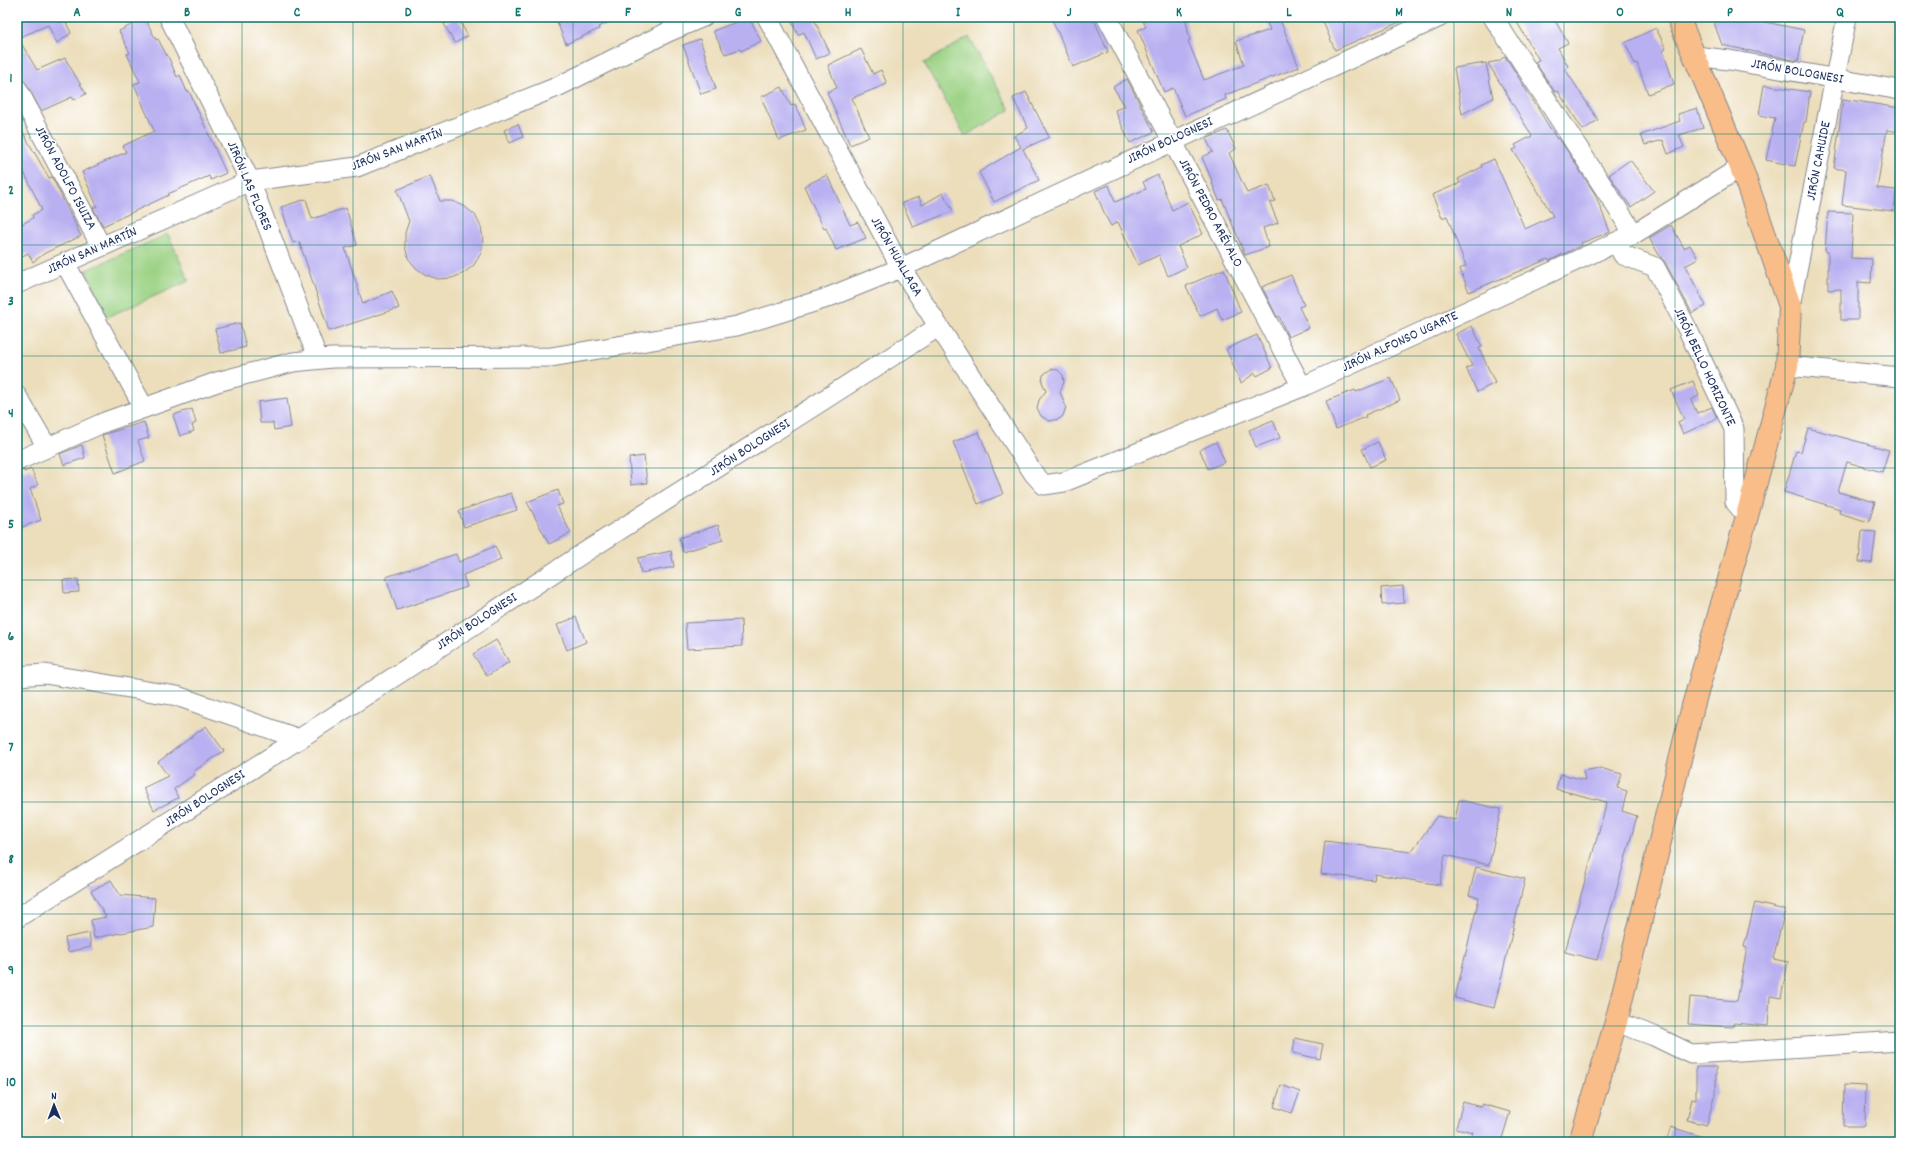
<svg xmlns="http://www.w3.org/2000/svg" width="1917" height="1159" font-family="Dekko,sans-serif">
<rect width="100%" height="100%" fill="#fff"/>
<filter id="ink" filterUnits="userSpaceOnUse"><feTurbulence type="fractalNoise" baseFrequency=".025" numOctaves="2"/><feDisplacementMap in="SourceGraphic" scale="8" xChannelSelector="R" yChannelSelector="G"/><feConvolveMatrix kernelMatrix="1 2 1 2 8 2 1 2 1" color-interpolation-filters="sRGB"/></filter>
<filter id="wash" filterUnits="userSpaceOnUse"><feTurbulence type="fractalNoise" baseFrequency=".012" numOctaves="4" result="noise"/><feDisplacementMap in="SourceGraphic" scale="16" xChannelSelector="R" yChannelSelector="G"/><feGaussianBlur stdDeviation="0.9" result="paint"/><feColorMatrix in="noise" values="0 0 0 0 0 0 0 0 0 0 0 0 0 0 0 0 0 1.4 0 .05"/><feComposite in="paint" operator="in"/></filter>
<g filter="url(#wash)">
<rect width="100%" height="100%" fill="#ecdebb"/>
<!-- green -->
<g fill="#9bd283" stroke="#5b8070">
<polygon points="969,37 1010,110 965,136 924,63"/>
<polygon points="168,234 189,281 107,317 86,270"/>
</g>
<g id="blocks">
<!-- building -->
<g fill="#b9b0f1">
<polygon points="17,17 66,17 64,18 71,33 57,43 48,25 18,38 37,70 65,58 86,94 74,100 72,97 41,111 26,83 22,79 17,77"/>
<polygon points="457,17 468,36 455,43 444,24"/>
<polygon points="555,17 622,17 598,27 599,29 566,44"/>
<polygon points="749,17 761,41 741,51 740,49 725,54 713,31"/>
<polygon points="790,17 813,17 830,53 816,59 804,32 798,35"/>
<polygon points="1051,17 1093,17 1108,52 1073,67"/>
<polygon points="1141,17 1185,17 1190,40 1188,41 1204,80 1244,65 1236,41 1270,30 1265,17 1279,17 1299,67 1225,95 1226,99 1185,116 1173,88 1164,92 1138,30 1146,27"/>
<polygon points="1321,17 1408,17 1409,18 1335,50"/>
<polygon points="1514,17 1553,17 1568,43 1558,48 1568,66 1565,69 1598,120 1583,130 1558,91 1555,92 1535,62 1539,60"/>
<polygon points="1712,17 1741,17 1804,30 1798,61 1722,45"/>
<polygon points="145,18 156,40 158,39 167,56 168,56 177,77 180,75 187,92 189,91 226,173 211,180 209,176 168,194 169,195 103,226 93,208 97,206 82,172 126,152 123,146 154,131 134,84 140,82 127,54 130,53 119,31"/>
<polygon points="1656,28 1666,49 1663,51 1674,84 1648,94 1637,63 1635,64 1625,43"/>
<polygon points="700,39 716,89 701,94 683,45"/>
<polygon points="861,49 873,74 881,70 887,84 852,98 869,137 850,145 827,92 837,88 828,65"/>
<polygon points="1505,56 1557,139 1559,138 1595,194 1610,232 1581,243 1582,245 1549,261 1548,259 1469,292 1460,269 1466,266 1447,216 1442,218 1432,195 1460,183 1458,179 1482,167 1481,165 1494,159 1525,229 1553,216 1513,150 1517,148 1515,145 1532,136 1488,63 1499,61"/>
<polygon points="1486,63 1493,98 1462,114 1454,68"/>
<polygon points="1127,79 1154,132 1130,143 1115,110 1125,106 1113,87"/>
<polygon points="1764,85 1810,92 1806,122 1804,122 1795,166 1766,160 1775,118 1759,115"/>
<polygon points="782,87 791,106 795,104 806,130 779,140 761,97"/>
<polygon points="1026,92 1049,137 1023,149 1039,180 994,202 979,172 1021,147 1014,136 1028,128 1013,98"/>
<polygon points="1843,99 1900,108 1900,132 1887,130 1877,188 1896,190 1894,211 1842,205 1846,170 1834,168"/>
<polygon points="1697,108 1703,128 1679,135 1684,147 1668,154 1663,140 1645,145 1641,135 1680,121 1678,114"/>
<polygon points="17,122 49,178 52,177 81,236 45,253 33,262 28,253 17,259 17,227 33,218 32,215 42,210 23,170 17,173"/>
<polygon points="518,124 523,137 510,143 504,130"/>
<polygon points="1227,130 1236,149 1229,153 1247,193 1269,185 1275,201 1270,203 1278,223 1263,228 1269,247 1245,255 1222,199 1219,200 1212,183 1213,183 1202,157 1213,152 1206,139"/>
<polygon points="1630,160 1654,191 1631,207 1609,175"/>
<polygon points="827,175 850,225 858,222 866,238 836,250 826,228 824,229 804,186"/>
<polygon points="1158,175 1172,210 1188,202 1203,234 1178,246 1187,267 1168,276 1159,255 1138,265 1118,222 1111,226 1106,217 1095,191 1109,185 1115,202 1146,189 1143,182"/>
<polygon points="430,176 440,201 452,201 464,206 475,215 481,227 483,240 481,253 474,265 464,273 452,278 438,279 426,275 416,268 408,258 405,246 405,233 409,221 397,190"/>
<polygon points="943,193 953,211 913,227 902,203 919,197 922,205"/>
<polygon points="306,199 312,219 346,208 357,245 345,248 363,304 392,291 399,308 329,331 299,241 293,243 281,207"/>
<polygon points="1828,212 1853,213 1851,258 1872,259 1871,283 1858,282 1858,320 1841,320 1841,289 1828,290 1828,252 1825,251"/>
<polygon points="1671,225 1684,248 1690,245 1698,259 1685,266 1706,306 1692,313 1665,262 1661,258 1649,238"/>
<polygon points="1224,269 1241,312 1222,320 1217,308 1200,316 1186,286"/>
<polygon points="1291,275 1304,305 1299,307 1309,328 1288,337 1279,316 1277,317 1262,287"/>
<polygon points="240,323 246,347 221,353 215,329"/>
<polygon points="1472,326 1482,347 1479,348 1495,383 1477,392 1466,368 1472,366 1456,334"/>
<polygon points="1257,335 1272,368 1257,376 1255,373 1241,383 1226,349"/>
<polygon points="1051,369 1058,370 1063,375 1064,382 1060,392 1066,407 1063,416 1059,419 1049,421 1041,416 1037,408 1039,400 1046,391 1042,382 1043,375"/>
<polygon points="1391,378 1400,400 1365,415 1366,417 1336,429 1326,401 1355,390 1356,392"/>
<polygon points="1693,381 1699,396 1691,400 1697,413 1712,407 1717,418 1683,434 1678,422 1684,419 1671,390"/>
<polygon points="287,398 291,427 274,430 273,423 260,423 258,402"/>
<polygon points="192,409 196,423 192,425 194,431 180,436 173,415"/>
<polygon points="1273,420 1280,438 1256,447 1249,430"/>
<polygon points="144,422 149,438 138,441 145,461 115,473 102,435"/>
<polygon points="1808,428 1889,450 1882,472 1847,462 1838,492 1875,502 1869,522 1839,513 1840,509 1784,492 1796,451 1801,452"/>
<polygon points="979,432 1003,494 978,504 953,442"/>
<polygon points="1216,442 1225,462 1208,469 1200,450"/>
<polygon points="1378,442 1386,460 1370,467 1362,449"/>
<polygon points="82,445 85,458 64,465 60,454"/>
<polygon points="644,456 647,483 631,485 629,458"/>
<polygon points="31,469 38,485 30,489 41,520 17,529 17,472 24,470 24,472"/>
<polygon points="558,490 563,504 557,506 571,533 549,544 527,502"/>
<polygon points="511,493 517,510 464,527 459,511"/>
<polygon points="718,525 723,540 683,552 679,538"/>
<polygon points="1862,531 1876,532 1872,563 1859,562"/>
<polygon points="495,546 501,560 463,575 467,587 397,610 386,577 456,554 459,562"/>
<polygon points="671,551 674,567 641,573 638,558"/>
<polygon points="78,579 79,592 64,593 63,580"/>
<polygon points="1403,586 1404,603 1382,605 1381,588"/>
<polygon points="576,617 586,642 567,650 557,625"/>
<polygon points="741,620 742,646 687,649 685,623"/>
<polygon points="496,640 509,662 487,676 473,654"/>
<polygon points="206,726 224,751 193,772 195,774 174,789 178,798 154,810 143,788 168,776 158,762"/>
<polygon points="1600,768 1622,774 1617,788 1627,791 1622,811 1637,816 1597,960 1565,952 1607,802 1556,789 1560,774 1585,780 1583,771"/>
<polygon points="1459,800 1501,809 1489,865 1445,855 1440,885 1375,874 1374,880 1321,874 1325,841 1411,852 1437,816 1455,820"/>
<polygon points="1476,867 1525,879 1494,1008 1455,998 1479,898 1469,895"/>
<polygon points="111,880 120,895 155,898 153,927 94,938 91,920 106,917 91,891"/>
<polygon points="1755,903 1785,910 1773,959 1788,962 1781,998 1770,996 1768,1026 1733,1023 1733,1027 1688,1024 1690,997 1737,1001 1747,948 1744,947"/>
<polygon points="89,933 91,947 68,952 65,938"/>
<polygon points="1295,1038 1323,1044 1320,1059 1293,1053"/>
<polygon points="1696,1067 1716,1067 1716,1096 1714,1096 1707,1125 1687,1120 1692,1099 1696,1100"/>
<polygon points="1281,1085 1300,1092 1292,1113 1274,1107"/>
<polygon points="1844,1085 1866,1086 1865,1126 1843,1126"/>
<polygon points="1463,1102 1481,1107 1482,1104 1510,1112 1501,1142 1479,1142 1470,1140 1473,1132 1456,1128"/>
<polygon points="1671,1127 1709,1139 1709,1142 1666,1142"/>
</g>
</g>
</g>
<g filter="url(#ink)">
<use href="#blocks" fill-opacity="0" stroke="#84868c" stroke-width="1"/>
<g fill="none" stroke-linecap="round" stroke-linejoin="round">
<defs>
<g id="street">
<polyline points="169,17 250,181 318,359"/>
<polyline points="767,17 901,268 1034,474 1044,485 1064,482 1302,387 1634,234 1741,167"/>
<polyline points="1107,17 1302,387"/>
<polyline points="1493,17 1634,234"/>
<polyline points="1695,56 1729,60 1900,90"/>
<polyline points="17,88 101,246"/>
<polyline points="1616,242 1623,255 1655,267 1688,330 1734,429 1735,502 1747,516"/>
<polyline points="65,263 144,408"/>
<polyline points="17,284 250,181 357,167 557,87 668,32 703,17"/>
<polyline points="1790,306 1847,17"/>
<polyline points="1787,366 1900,377"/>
<polyline points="17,396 47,447"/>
<polyline points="17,461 105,422 217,382 293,362 332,358 551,357 737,326 824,299 901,268 1440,17"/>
<polyline points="17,676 45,674 177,696 299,739"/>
<polyline points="17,918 299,739 582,554 938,327"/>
<polyline points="1616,1022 1654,1036 1691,1054 1900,1041"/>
</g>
<polyline id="highway" points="1580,1142 1616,1022 1693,706 1747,516 1787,366 1790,306 1741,167 1678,17"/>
</defs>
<!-- street casing -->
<use href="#street" stroke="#84868c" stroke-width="21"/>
<!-- highway casing -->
<use href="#highway" stroke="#84868c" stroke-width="24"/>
<!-- street -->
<use href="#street" stroke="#fff" stroke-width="19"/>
<!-- highway -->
<use href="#highway" stroke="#f8bd89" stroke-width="22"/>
</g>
</g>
<!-- grid -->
<path fill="none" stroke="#0f766e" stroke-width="1" stroke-opacity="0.55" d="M132,17V1142M242,17V1142M353,17V1142M463,17V1142M573,17V1142M683,17V1142M793,17V1142M903,17V1142M1014,17V1142M1124,17V1142M1234,17V1142M1344,17V1142M1454,17V1142M1564,17V1142M1675,17V1142M1785,17V1142M17,134H1900M17,245H1900M17,356H1900M17,468H1900M17,580H1900M17,691H1900M17,802H1900M17,914H1900M17,1026H1900"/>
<g text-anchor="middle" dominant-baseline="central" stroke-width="3" stroke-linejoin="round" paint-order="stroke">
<!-- street labels -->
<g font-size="14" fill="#1b2f5e" stroke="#fff">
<text transform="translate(1797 72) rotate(10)">JIRÓN BOLOGNESI</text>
<text transform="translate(1170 141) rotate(-25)">JIRÓN BOLOGNESI</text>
<text transform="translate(397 150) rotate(-21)">JIRÓN SAN MARTÍN</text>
<text transform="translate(1819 161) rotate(-79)">JIRÓN CAHUIDE</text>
<text transform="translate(65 178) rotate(62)">JIRÓN ADOLFO ISUIZA</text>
<text transform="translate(249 186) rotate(67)">JIRÓN LAS FLORES</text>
<text transform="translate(1210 213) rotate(62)">JIRÓN PEDRO ARÉVALO</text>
<text transform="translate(92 251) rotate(-24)">JIRÓN SAN MARTÍN</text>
<text transform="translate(896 257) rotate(60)">JIRÓN HUALLAGA</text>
<text transform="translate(1400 342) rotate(-25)">JIRÓN ALFONSO UGARTE</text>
<text transform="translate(1704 367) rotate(65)">JIRÓN BELLO HORIZONTE</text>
<text transform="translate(750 448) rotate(-33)">JIRÓN BOLOGNESI</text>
<text transform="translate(477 622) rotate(-33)">JIRÓN BOLOGNESI</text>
<text transform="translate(205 799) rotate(-33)">JIRÓN BOLOGNESI</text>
</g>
</g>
<!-- margin -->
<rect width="1917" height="1159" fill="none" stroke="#fff" stroke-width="44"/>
<!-- north arrow -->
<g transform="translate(54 1105) rotate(359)" stroke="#ffffff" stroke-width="3" paint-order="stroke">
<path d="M0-3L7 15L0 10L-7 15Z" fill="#1b2f5e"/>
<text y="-6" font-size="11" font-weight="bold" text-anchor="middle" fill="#1b2f5e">N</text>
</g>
<rect x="22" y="22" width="1873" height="1115" fill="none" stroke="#0f766e" stroke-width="1.5"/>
<g font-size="13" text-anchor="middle" font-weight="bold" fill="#0f766e">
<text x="77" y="16">A</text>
<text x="187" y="16">B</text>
<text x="297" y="16">C</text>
<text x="408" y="16">D</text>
<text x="518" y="16">E</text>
<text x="628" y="16">F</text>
<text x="738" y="16">G</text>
<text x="848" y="16">H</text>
<text x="958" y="16">I</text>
<text x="1069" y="16">J</text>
<text x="1179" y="16">K</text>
<text x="1289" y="16">L</text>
<text x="1399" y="16">M</text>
<text x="1509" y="16">N</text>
<text x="1620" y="16">O</text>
<text x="1730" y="16">P</text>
<text x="1840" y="16">Q</text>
<text x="11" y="82">1</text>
<text x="11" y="194">2</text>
<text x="11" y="305">3</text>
<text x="11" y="417">4</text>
<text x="11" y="528">5</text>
<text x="11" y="640">6</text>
<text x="11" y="751">7</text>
<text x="11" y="863">8</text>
<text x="11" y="974">9</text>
<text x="11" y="1086">10</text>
</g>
</svg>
